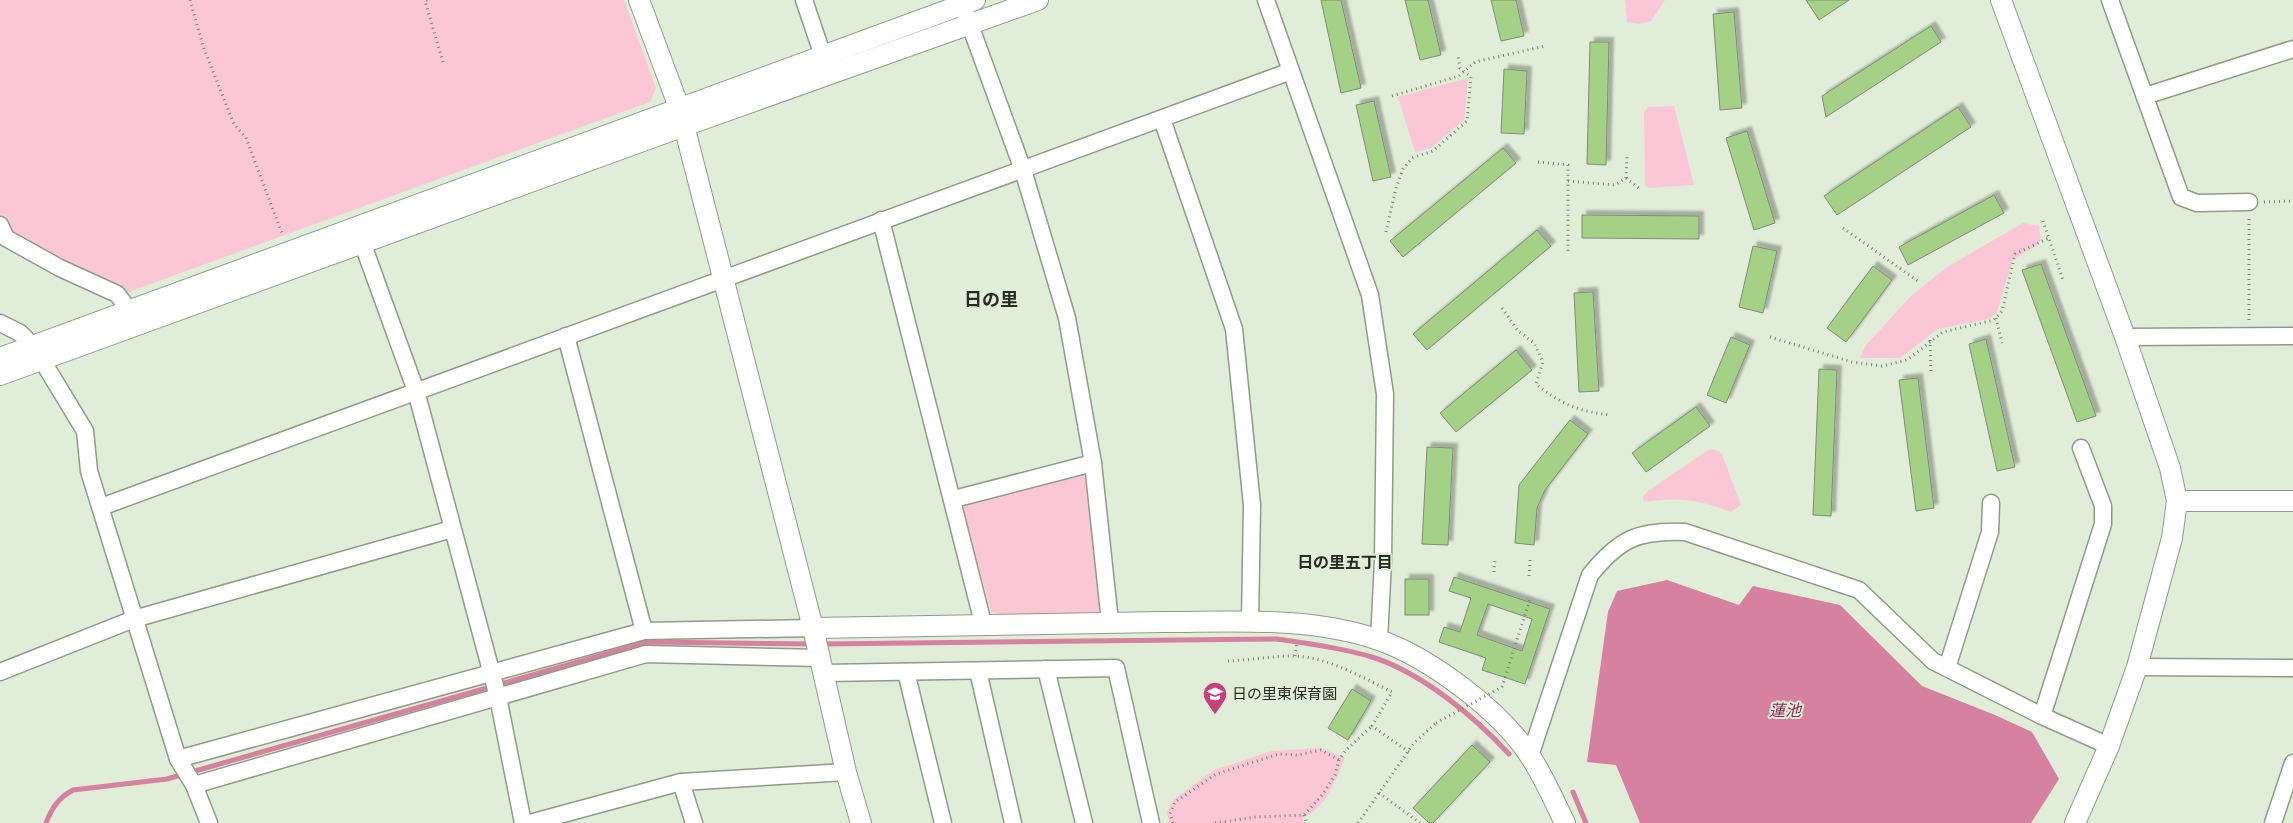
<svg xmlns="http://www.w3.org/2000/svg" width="2293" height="823" font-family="'Roboto Serif','Noto Sans JP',serif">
<defs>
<filter id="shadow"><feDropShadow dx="4.5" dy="-4.5" stdDeviation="1" flood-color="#0004"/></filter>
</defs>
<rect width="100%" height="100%" fill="#e0edd8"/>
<!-- green -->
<g fill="#fbc7d7">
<polygon points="0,0 624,0 656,88 650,102 126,293 63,263 10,233 0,214"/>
<polygon points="1625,0 1665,0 1651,21 1639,24 1627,22"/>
<polygon points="1468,78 1464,120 1431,148 1415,152 1398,97"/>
<polygon points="1674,106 1694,185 1649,188 1645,185 1644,113 1648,107"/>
<polygon points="2023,223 2039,226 2041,240 2034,247 2013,259 1997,312 1989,319 1938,329 1900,358 1860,358 1866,345 1911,296 1947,267"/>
<path d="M1714,449L1722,454L1741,505L1731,512C1698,499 1678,497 1644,502L1643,497L1648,491L1708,450Z"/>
<polygon points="1077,471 1086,476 1102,605 1097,614 999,614 991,611 963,509 965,501"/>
<path d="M1319,748L1345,757C1337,778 1325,810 1302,818L1304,823H1169L1167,812L1173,800L1214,770L1272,751Z"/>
</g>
<!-- water -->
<polygon fill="#d6819f" points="1667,580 1739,605 1753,586 1840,605 1922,686 1995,715 2032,732 2059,779 2031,823 1640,823 1616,765 1587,762 1608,612 1617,591"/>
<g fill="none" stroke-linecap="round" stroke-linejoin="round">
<!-- stream -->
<g stroke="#d6819f" stroke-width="5">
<path d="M822,644L1277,639C1310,644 1343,648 1375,658C1423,674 1475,717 1509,754"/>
<polyline points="1573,792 1586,823"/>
<path d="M46,823C52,808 58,798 73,790L167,779L648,642L813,644"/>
</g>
</g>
<!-- building -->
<g fill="#a5d187" stroke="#808c79" fill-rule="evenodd" filter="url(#shadow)">
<polygon points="1321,0 1341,0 1361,88 1341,93"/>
<polygon points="1405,0 1428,0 1441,55 1420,60"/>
<polygon points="1491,0 1516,0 1524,36 1501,41"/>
<polygon points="1806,0 1849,0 1819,20"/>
<polygon points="1734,12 1742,108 1720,110 1713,14"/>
<polygon points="1931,26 1941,42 1826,117 1822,96"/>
<polygon points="1590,42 1609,42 1606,165 1587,164"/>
<polygon points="1504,69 1527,71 1524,134 1501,133"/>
<polygon points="1374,101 1391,177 1373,181 1356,105"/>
<polygon points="1958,107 1971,127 1837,215 1824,196"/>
<polygon points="1747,131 1775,223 1754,230 1726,138"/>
<polygon points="1503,148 1516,163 1403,257 1390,241"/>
<polygon points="1994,195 2004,213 1908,265 1899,247"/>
<polygon points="1582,215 1699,216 1699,239 1582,238"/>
<polygon points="1537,230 1551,246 1427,350 1413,334"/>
<polygon points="1753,246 1777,251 1763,313 1739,307"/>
<polygon points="2041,264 2096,416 2077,422 2022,270"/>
<polygon points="1873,266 1892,280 1846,342 1827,328"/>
<polygon points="1593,292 1599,391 1579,392 1574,293"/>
<polygon points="1731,337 1750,345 1726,403 1707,395"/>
<polygon points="1986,339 2015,467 1997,471 1969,344"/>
<polygon points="1516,350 1532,370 1456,432 1440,413"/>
<polygon points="1819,369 1837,370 1831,516 1813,515"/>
<polygon points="1918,378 1934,508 1916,511 1899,380"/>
<polygon points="1696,407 1710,426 1646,472 1632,453"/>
<polygon points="1570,420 1588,434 1545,490 1537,508 1534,545 1515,543 1519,485"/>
<polygon points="1427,447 1453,448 1448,545 1422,544"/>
<path d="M1454,577L1550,609L1525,684L1482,670L1486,658L1439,642L1444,627L1460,632L1471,598L1449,591ZM1488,604L1532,619L1522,651L1477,635Z"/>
<rect x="1405" y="579" width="24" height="36"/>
<polygon points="1352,689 1371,701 1348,740 1328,728"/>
<polygon points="1472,745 1490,762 1433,823 1429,823 1413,808"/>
</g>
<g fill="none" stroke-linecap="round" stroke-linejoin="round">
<defs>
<g id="minor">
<polyline points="804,0 823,56"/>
<polyline points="1266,0 1370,295 1385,394 1383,561 1379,640"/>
<polyline points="2110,0 2181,197 2197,203 2249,202"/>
<polyline points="966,14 1023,170 1067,318 1093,463 1110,622"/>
<polyline points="2145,96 2293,49"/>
<polyline points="1162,119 1234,329 1252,505 1250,622"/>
<polyline points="881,220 983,623"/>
<polyline points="0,225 6,238 60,268 117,294 130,311"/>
<polyline points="358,231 416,391 498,697 523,823"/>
<polyline points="0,323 20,333 34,347 85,431 89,471 178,759 194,785 209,823"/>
<polyline points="566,336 644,631"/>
<polyline points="2125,337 2293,336"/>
<polyline points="954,499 1093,463"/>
<polyline points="101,507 1291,71"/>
<polyline points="2137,667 2293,668"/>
<polyline points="1947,668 1990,532 1991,503"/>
<polyline points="1046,669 1084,823"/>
<polyline points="978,671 1013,823"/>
<polyline points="0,672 134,619 452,529"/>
<polyline points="906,672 943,823"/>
<polyline points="825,673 1116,668 1151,823"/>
<polyline points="2042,716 2103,524 2103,506 2081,448"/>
<path d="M1530,756L1590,575C1619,539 1638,530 1685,532L1859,590L1933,661L2042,716L2109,746"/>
<polyline points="178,759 644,631 813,628"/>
<polyline points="681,782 694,823"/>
<polyline points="194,785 646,654 821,658"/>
<polyline points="530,823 681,782 846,772"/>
<polyline points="2273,823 2293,763"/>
</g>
<g id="tertiary">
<polyline points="639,0 680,110 813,628 846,772 861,823"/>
<polyline points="2001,0 2125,337 2170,468 2177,501 2172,538 2137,667 2109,746 2075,823"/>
<polyline points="0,358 975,0"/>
<polyline points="0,375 684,126 1038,0"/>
<polyline points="2177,501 2293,501"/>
<path d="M813,628C930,625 1046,623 1162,622C1233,622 1310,616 1379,640C1430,658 1500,710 1530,756C1544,777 1554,801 1565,823"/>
</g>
</defs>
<!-- minor casing -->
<use href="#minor" stroke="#909c88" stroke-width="19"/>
<!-- tertiary casing -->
<use href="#tertiary" stroke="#909c88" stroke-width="22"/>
<!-- path -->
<g stroke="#7a8375" stroke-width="3" stroke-dasharray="1 4" stroke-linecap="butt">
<polyline points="190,0 203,46 229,112 234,124 246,138 283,236"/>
<polyline points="427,0 425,1 443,62"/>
<polyline points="1392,96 1459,76 1475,62 1545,46"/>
<polyline points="1538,162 1568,165 1568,253"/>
<polyline points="1626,178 1640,189"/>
<polyline points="1568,181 1615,185 1626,178 1627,155"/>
<polyline points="2264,202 2293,201"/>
<polyline points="2043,221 2063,280"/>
<polyline points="1843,228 1919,282"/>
<polyline points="1386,232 1396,188 1403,169 1412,158 1433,151 1467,121 1471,77 1460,68 1458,56"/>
<path d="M1502,308L1518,331L1534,343L1543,362L1536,384C1560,404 1580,412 1611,415"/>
<polyline points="1996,318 2002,343"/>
<polyline points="2249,320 2249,217"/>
<polyline points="1770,337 1852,362 1882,366 1907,360 1943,332 1994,320 2002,311 2015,254 2049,238"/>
<polyline points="1930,340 1931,372"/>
<polyline points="1494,572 1495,559"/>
<polyline points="1529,576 1530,560"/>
<polyline points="1295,656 1297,642"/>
<path d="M1228,661C1250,660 1272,656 1294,656C1327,657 1362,677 1392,692L1372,726L1409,752"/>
<polyline points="1502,687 1530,599"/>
<polyline points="1379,793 1420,823"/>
<polyline points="1304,815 1307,823"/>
<polyline points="1173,823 1170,814 1175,802 1216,774 1279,754 1298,755 1321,750 1339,760"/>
<polyline points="1215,823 1257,817 1304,815 1323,794 1335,775 1339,760 1346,750 1372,726"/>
<polyline points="1358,823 1414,743 1436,723"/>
</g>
<!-- minor -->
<use href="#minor" stroke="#fff" stroke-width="16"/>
<!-- tertiary -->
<use href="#tertiary" stroke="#fff" stroke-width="20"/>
<!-- path-bridge -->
<polyline stroke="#7a8375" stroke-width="3" stroke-dasharray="1 4" stroke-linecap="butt" points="1436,723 1502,687"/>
</g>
<!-- icons -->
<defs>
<symbol id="school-pin" viewBox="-11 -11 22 30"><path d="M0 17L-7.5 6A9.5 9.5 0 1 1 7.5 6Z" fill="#c83f7a" stroke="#e0edd8"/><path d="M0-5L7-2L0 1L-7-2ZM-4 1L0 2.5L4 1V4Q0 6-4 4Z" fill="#fff"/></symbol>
</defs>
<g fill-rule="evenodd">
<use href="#school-pin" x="1201" y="680" width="28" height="38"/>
</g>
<g text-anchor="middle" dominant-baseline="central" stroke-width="4" stroke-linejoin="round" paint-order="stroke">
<!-- poi labels -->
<g font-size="15" fill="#262b23" stroke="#e0edd8" text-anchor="start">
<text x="1232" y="694">日の里東保育園</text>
</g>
<!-- neighbourhood labels -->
<g font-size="16" font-weight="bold" fill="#262b23" stroke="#e0edd8">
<text x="1345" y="562">日の里五丁目</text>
</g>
<!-- water labels -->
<g font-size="16" font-style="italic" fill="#8c2854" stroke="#e0edd8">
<text x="1785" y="710">蓮池</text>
</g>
<!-- quarter labels -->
<g font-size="18" font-weight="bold" fill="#262b23" stroke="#e0edd8">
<text x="991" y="299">日の里</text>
</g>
</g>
</svg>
